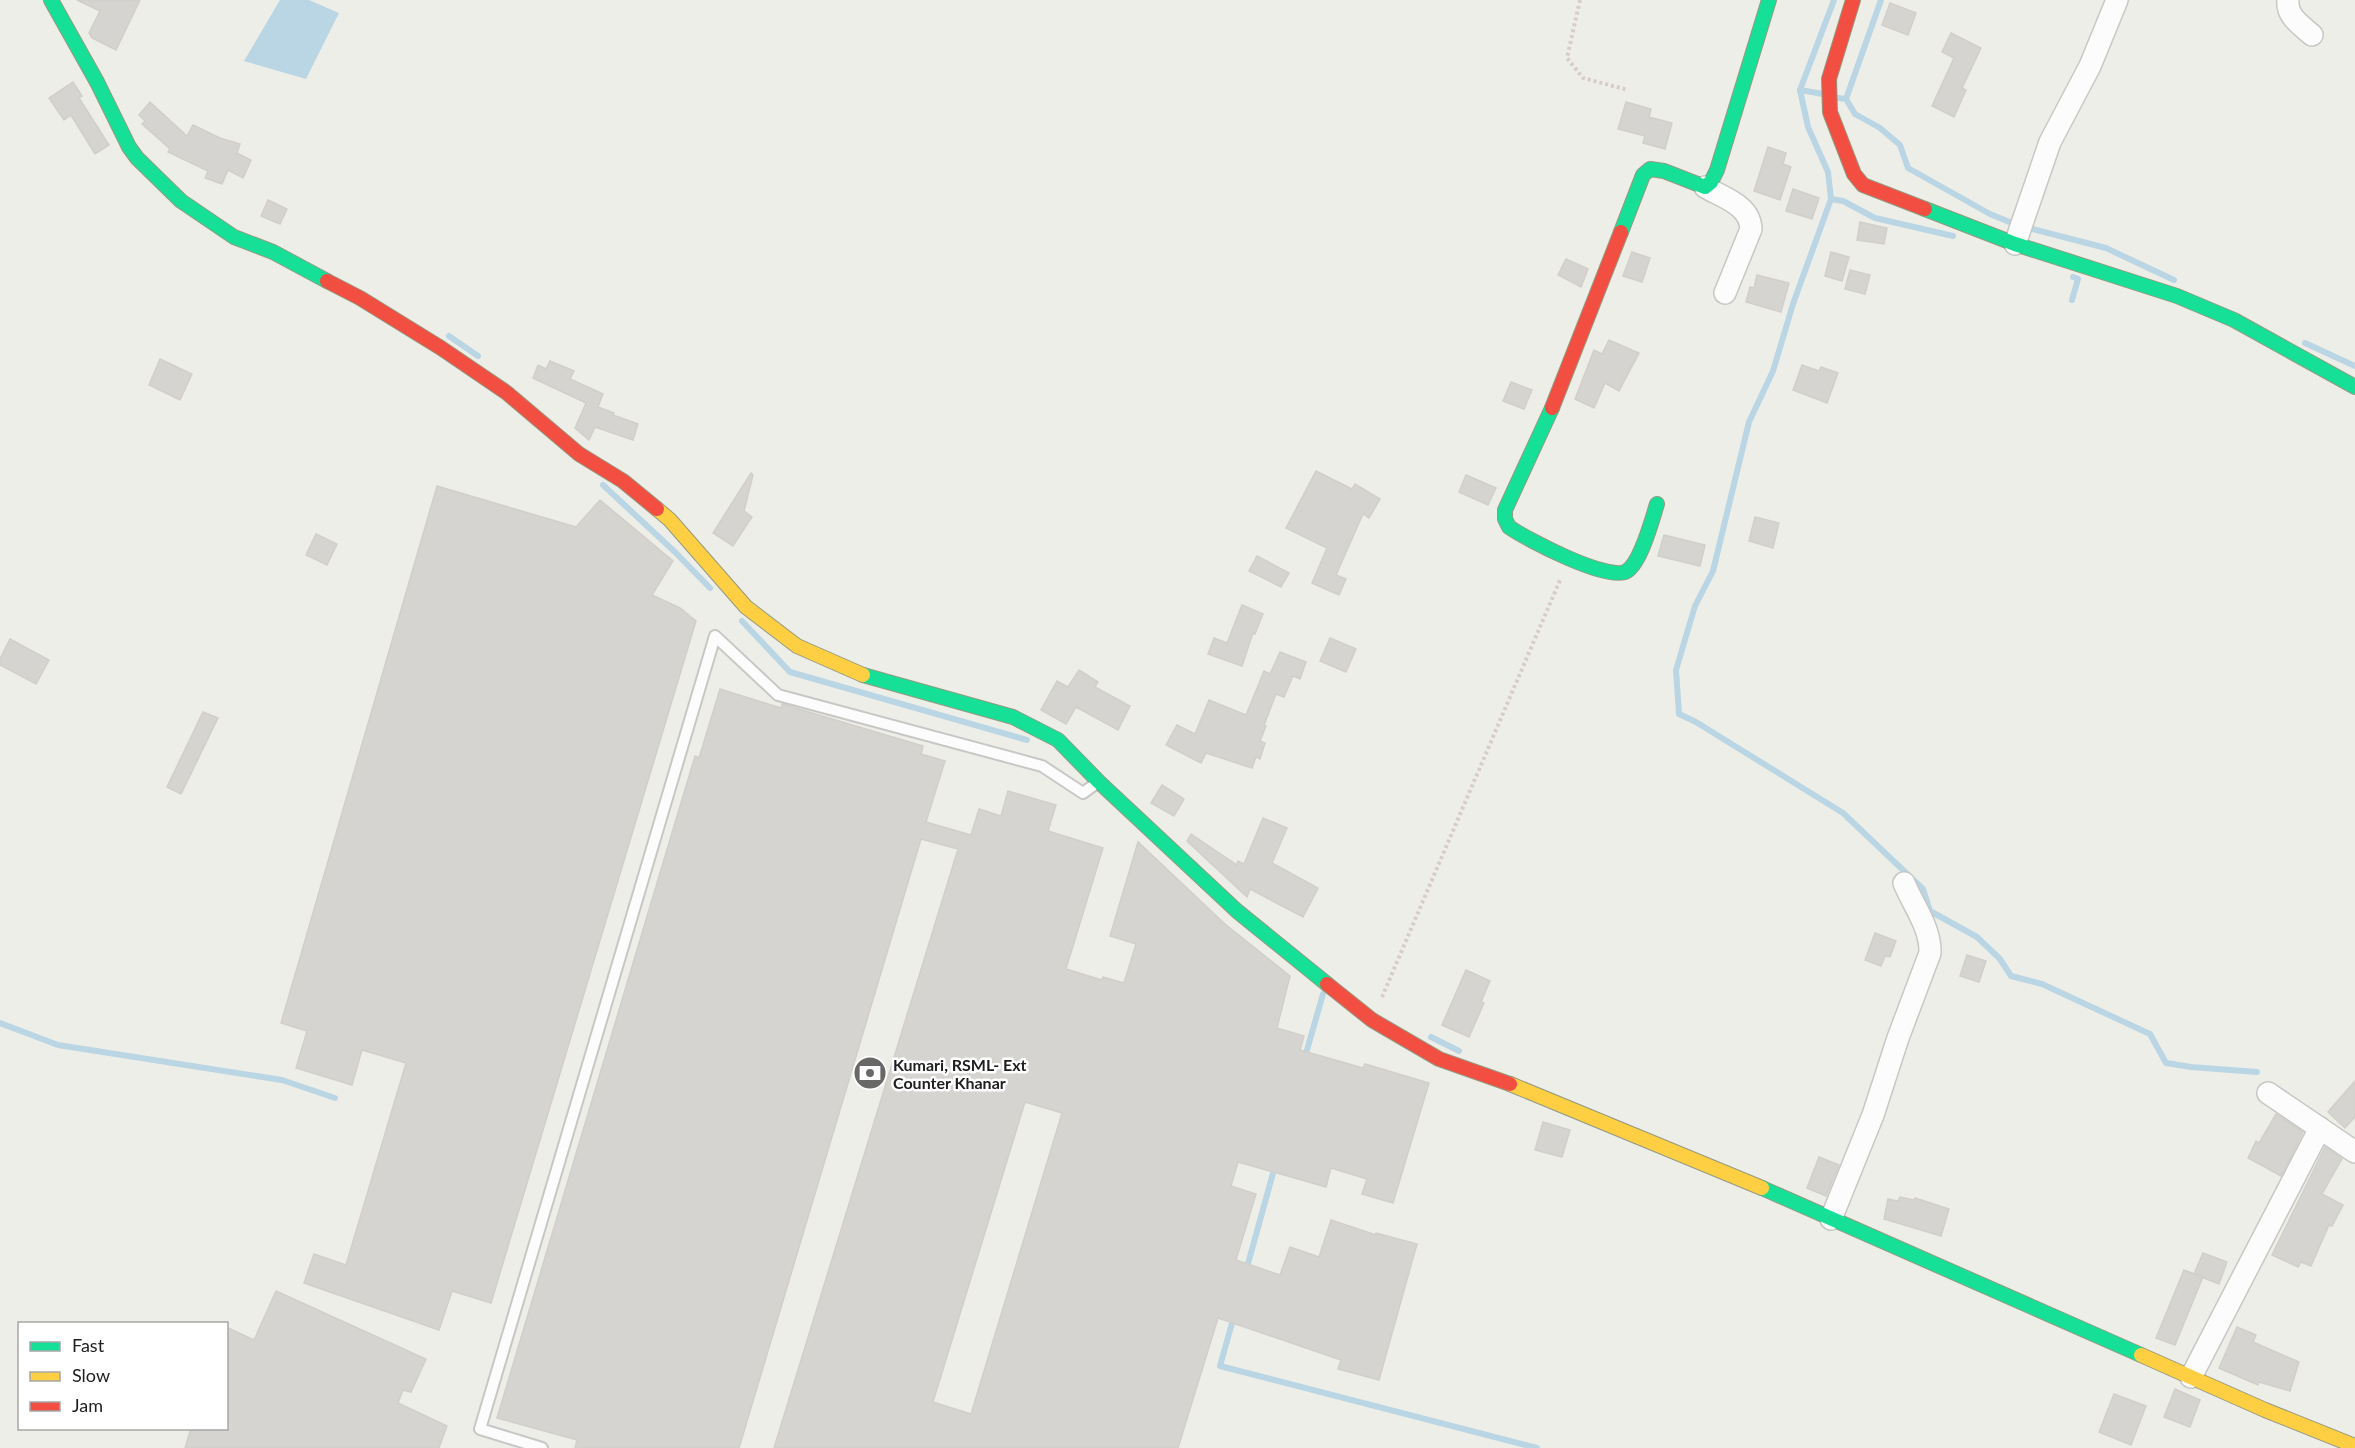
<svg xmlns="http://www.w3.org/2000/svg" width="2355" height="1448" font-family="Lato,sans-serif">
<rect width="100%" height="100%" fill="#eeeee9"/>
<!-- water -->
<polygon fill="#bad5e3" points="280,0 309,0 339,13 306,79 244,61"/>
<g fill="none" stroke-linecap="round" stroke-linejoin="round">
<!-- stream -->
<g stroke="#bad5e3" stroke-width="6">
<polyline points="1834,0 1800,90 1808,127 1828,172 1831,199 1793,304 1773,371 1749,422 1713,571 1695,606 1676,670 1679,714 1696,722 1843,813 1923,889 1930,911 1977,937 2000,959 2011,976 2042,984 2150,1034 2166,1063 2191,1067 2257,1072"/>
<polyline points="1800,90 1823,94"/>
<polyline points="1838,98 1846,99 1855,114 1880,128 1900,145 1908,168 1990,214 2012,223"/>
<polyline points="1846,99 1881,0"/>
<polyline points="1831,199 1843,201 1875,218 1953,236"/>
<polyline points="2029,228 2106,248 2174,280"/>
<polyline points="2072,300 2078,279 2073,277"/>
<polyline points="449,336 478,356"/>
<polyline points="2305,343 2355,366"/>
<polyline points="603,485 675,552 710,588"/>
<polyline points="742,621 790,672 1027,740"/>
<polyline points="0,1023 58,1045 282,1080 335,1098"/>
<polyline points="1431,1037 1459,1051"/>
<polyline points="1305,1057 1323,994"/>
<polyline points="1246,1271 1275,1166"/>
<polyline points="1234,1316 1220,1366 1537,1448"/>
</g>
</g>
<!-- building -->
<g fill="#d5d4d0" stroke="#d2cfca" stroke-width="1.5" fill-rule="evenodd">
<polygon points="77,0 140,0 116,50 92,38 89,33 100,11"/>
<polygon points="1890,3 1916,13 1908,35 1882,25"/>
<polygon points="1951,33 1981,48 1962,88 1966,90 1954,117 1932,106 1954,58 1942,52"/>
<polygon points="73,82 82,96 79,98 109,145 95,154 71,115 64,120 49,98"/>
<polygon points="150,102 187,136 193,125 220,138 240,144 237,153 251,160 243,178 228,170 222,184 205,178 208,171 168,152 170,149 142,124 145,121 139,115"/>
<polygon points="1626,102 1651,109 1649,117 1672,123 1665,149 1643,143 1645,136 1618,129"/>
<polygon points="1768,147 1786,153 1783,164 1791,167 1780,200 1754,191"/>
<polygon points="1793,189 1819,198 1812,219 1786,211"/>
<polygon points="268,200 287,209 280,224 261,216"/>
<polygon points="1860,222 1887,228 1884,244 1857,240"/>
<polygon points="1632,252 1650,258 1642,282 1623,276"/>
<polygon points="1831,252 1849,257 1842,281 1825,276"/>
<polygon points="1566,259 1588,269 1581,287 1558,275"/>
<polygon points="1850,270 1870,275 1865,294 1845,289"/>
<polygon points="1757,275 1789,283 1781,312 1746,302 1750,287 1754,288"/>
<polygon points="1609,340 1639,353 1619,391 1605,383 1594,408 1575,399 1594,350 1602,354"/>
<polygon points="160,359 192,374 180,400 149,385"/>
<polygon points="550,361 574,371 570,379 603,394 598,407 614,413 613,415 638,424 633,440 595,427 589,440 575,428 586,403 533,378 538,365 546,369"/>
<polygon points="1802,365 1819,371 1821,367 1838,373 1827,403 1793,390"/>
<polygon points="1511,382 1532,390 1524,409 1503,401"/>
<polygon points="1316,471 1352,489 1355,484 1380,499 1369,518 1363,514 1336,575 1346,579 1339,595 1312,583 1327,548 1286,528"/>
<polygon points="751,473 753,475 744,511 752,517 733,546 713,533"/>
<polygon points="1466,475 1496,488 1488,505 1459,492"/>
<polygon points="437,486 576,527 600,500 673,561 652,595 680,608 696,621 491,1303 452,1291 439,1330 304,1283 314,1254 346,1265 406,1063 362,1050 352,1085 296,1068 307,1031 281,1023"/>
<polygon points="1755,517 1779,523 1773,548 1749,541"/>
<polygon points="316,534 337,544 327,565 306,555"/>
<polygon points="1664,535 1705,545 1700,566 1658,556"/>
<polygon points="1257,556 1289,573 1281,587 1249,571"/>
<polygon points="1242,605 1263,614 1255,634 1253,633 1242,666 1208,654 1214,638 1227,643"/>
<polygon points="1330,638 1356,649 1346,672 1320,661"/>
<polygon points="10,639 49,660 36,684 0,665 0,659"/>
<polygon points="1280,652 1306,662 1300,679 1293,676 1284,697 1276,694 1264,725 1266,726 1260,741 1265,743 1260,759 1256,757 1252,768 1206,753 1201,763 1166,745 1177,725 1195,734 1209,700 1246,715 1264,671 1270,674"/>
<polygon points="1079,670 1098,682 1095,687 1130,706 1118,730 1076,707 1066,724 1041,710 1057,681 1068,687"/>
<path d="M720,689L781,708L782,704L923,746L921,754L945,761L926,822L971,835L979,809L1001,816L1008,791L1056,805L1048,831L1103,848L1066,969L1102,980L1103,977L1124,983L1136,944L1110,936L1138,842L1225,924L1290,976L1277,1028L1304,1036L1300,1050L1363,1068L1365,1064L1429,1083L1393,1203L1362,1194L1367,1179L1331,1168L1326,1187L1238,1162L1231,1186L1256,1194L1236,1260L1280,1275L1290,1247L1319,1257L1331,1220L1376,1235V1233L1417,1244L1379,1380L1338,1369L1341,1360L1218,1318L1178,1448H774L958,849L921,839L739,1448H575L577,1440L497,1418L695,756L699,758ZM1025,1102L1062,1113L971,1414L933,1402Z"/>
<polygon points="203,712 218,718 181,794 167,787"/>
<polygon points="1162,785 1184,799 1174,816 1151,803"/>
<polygon points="1263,818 1287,828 1272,863 1318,888 1303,917 1250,889 1247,897 1187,841 1191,834 1237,865 1238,861 1244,864"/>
<polygon points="1875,933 1896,941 1890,957 1885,956 1881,966 1865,960"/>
<polygon points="1967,955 1986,961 1979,982 1960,976"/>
<polygon points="1466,970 1490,981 1481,1002 1484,1003 1469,1037 1442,1025"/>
<polygon points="2355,1081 2355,1117 2345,1128 2328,1112"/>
<polygon points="2276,1114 2303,1132 2281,1176 2248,1158 2256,1141 2259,1143"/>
<polygon points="1543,1122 1570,1130 1562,1157 1535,1150"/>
<polygon points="2325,1147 2342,1159 2322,1194 2343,1205 2332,1226 2329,1225 2311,1266 2301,1262 2298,1267 2272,1255"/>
<polygon points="1819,1157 1839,1165 1826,1196 1807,1188"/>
<polygon points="1900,1197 1914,1200 1915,1198 1949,1209 1941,1236 1884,1219 1888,1199 1898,1201"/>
<polygon points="2203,1253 2227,1262 2219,1284 2194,1274"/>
<polygon points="2184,1270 2203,1277 2175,1345 2156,1338"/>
<polygon points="276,1291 426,1359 411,1392 403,1390 398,1403 447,1426 439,1448 185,1448 191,1428 226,1428 226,1327 254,1340"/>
<polygon points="2237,1327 2256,1335 2253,1342 2299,1362 2290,1391 2259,1382 2258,1385 2219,1368"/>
<polygon points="2175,1389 2200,1400 2190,1427 2164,1417"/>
<polygon points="2114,1394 2146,1406 2131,1445 2099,1432"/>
</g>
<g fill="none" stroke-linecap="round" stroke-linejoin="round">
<defs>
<polyline id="lane" points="542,1448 480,1429 715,636 778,695 1042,766 1083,793 1098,782"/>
<g id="street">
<path d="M2288,0C2286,16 2301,25 2312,35"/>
<path d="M1705,187C1724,198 1750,205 1751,229L1725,293"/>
<polyline points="2015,244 2050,142 2090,66 2117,0"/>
<polyline points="2268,1093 2355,1152"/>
<path d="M1831,1219L1873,1115L1898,1038L1930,953C1931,928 1913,905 1904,883"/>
<polyline points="2191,1377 2320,1128"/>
</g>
<g id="fast">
<polyline points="51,0 97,82 129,147 137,158 181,201 234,237 273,252 327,281"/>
<polyline points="1925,209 2015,244 2177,296 2234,320 2355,387"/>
<polyline points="1621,232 1643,175 1650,169 1664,171 1705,187 1711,182 1717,170 1769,0"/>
<path d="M1552,408L1505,510V519L1509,527C1526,539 1610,583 1627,571C1641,562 1652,520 1657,504"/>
<polyline points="863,675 1013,717 1058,740 1099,782 1237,911 1327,984"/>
<polyline points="1762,1188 2141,1355"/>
</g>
<g id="slow">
<polyline points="657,509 670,520 746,607 797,646 863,675"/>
<polyline points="1510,1084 1762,1188"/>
<polyline points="2141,1355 2265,1410 2355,1446"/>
</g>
<g id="jam">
<polyline points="1853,0 1829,79 1830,112 1854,174 1863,185 1925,209"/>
<polyline points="327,281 360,298 441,348 507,393 579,454 623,481 657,509"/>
<polyline points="1552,408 1621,232"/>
<polyline points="1327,984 1372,1020 1439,1059 1510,1084"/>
</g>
</defs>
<!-- lane casing -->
<use href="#lane" stroke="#c7c7c5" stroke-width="14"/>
<!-- street casing -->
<use href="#street" stroke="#c7c7c5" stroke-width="24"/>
<!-- fast casing -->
<use href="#fast" stroke="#949a7f" stroke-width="16"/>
<!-- slow casing -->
<use href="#slow" stroke="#949a7f" stroke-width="16"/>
<!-- jam casing -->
<use href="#jam" stroke="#949a7f" stroke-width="16"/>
<!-- path -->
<g stroke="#d8ccc7" stroke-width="4" stroke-dasharray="3 3" stroke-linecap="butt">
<polyline points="1580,0 1567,58 1583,78 1628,90"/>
<polyline points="1382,997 1560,580"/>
</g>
<!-- lane -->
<use href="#lane" stroke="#fcfcfc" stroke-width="10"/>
<!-- street -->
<use href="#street" stroke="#fcfcfc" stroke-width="21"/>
<!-- fast -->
<use href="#fast" stroke="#16e098" stroke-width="14"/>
<!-- slow -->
<use href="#slow" stroke="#ffcf43" stroke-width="14"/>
<!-- jam -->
<use href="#jam" stroke="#f24e42" stroke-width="14"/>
</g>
<!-- icons -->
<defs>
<symbol id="bank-disc" viewBox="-11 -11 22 22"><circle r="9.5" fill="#686866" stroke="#fff"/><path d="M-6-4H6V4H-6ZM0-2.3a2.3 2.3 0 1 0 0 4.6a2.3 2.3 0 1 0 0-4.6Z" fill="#fff"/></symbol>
</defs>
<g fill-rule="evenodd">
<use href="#bank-disc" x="851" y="1054" width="38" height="38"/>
</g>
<g text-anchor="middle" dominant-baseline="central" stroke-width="5" stroke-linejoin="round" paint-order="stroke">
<!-- poi labels -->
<g font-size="16" font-weight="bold" fill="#202020" stroke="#fff" text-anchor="start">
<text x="893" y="1064">Kumari, RSML- Ext<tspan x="893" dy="18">Counter Khanar</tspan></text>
</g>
</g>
<!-- legend -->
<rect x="18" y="1322" width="210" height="108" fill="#ffffff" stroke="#a6a6a6" stroke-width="1.5"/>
<rect x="30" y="1342" width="30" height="9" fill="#16e098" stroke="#a6a6a6" stroke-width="1.5"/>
<text x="72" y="1352" font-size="18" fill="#202020">Fast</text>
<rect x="30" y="1372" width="30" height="9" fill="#ffcf43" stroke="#a6a6a6" stroke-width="1.5"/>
<text x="72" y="1382" font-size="18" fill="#202020">Slow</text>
<rect x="30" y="1402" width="30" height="9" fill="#f24e42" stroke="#a6a6a6" stroke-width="1.5"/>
<text x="72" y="1412" font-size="18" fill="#202020">Jam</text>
</svg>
